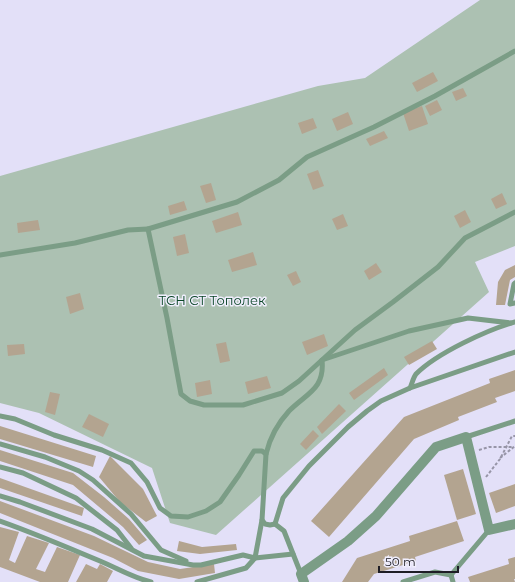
<svg xmlns="http://www.w3.org/2000/svg" width="515" height="582" font-family="Montserrat,sans-serif">
<rect width="100%" height="100%" fill="#e3e0f8"/>
<!-- green -->
<polygon fill="#acc1b2" points="480,0 515,0 515,246 475,262 489,292 216,535 170,523 152,468 39,413 0,403 0,176 318,86 365,78"/>
<!-- building -->
<g fill="#b3a490">
<polygon points="433,72 438,81 417,92 412,83"/>
<polygon points="463,88 467,96 456,101 452,92"/>
<polygon points="437,100 442,110 430,116 425,106"/>
<polygon points="422,106 428,124 409,131 403,113"/>
<polygon points="348,112 353,124 337,131 332,119"/>
<polygon points="313,118 317,128 302,134 298,123"/>
<polygon points="384,131 388,138 370,146 366,139"/>
<polygon points="318,170 324,186 313,190 307,174"/>
<polygon points="211,183 216,200 206,203 200,186"/>
<polygon points="502,193 507,204 496,209 491,199"/>
<polygon points="184,201 187,210 170,215 168,206"/>
<polygon points="465,210 471,222 460,228 454,216"/>
<polygon points="238,212 242,225 216,233 212,221"/>
<polygon points="343,214 348,226 337,230 332,219"/>
<polygon points="38,220 40,230 18,233 17,223"/>
<polygon points="185,234 189,253 177,256 173,237"/>
<polygon points="253,252 257,265 232,272 228,260"/>
<polygon points="376,263 382,272 369,280 364,271"/>
<polygon points="515,265 515,277 510,280 505,305 496,305 498,282 505,270"/>
<polygon points="296,271 301,282 293,286 287,275"/>
<polygon points="80,293 84,309 70,314 66,297"/>
<polygon points="324,334 328,346 307,355 302,342"/>
<polygon points="432,341 437,349 409,365 404,357"/>
<polygon points="226,342 230,361 220,363 216,344"/>
<polygon points="24,344 25,354 8,356 7,345"/>
<polygon points="384,368 388,375 354,400 349,393"/>
<polygon points="515,370 515,391 495,398 497,402 458,417 459,420 414,439 329,537 311,521 404,417 490,383 489,379"/>
<polygon points="267,376 271,388 248,394 245,382"/>
<polygon points="210,380 212,394 197,397 195,383"/>
<polygon points="50,392 60,394 55,415 45,412"/>
<polygon points="339,404 346,411 322,434 317,427"/>
<polygon points="89,414 109,424 103,437 82,427"/>
<polygon points="0,426 96,456 93,467 0,439"/>
<polygon points="313,430 319,436 306,450 300,444"/>
<polygon points="0,450 73,473 104,497 129,519 147,540 139,545 123,527 73,485 0,461"/>
<polygon points="110,456 143,489 157,516 146,522 120,502 99,477"/>
<polygon points="463,469 476,514 457,520 444,475"/>
<polygon points="0,478 84,508 82,516 0,488"/>
<polygon points="515,484 515,506 496,513 489,493"/>
<polygon points="0,501 94,536 148,562 180,569 214,564 215,573 179,579 138,571 113,558 0,513"/>
<polygon points="457,521 464,541 415,557 416,561 374,574 368,582 342,582 357,558 410,541 409,536"/>
<polygon points="0,527 19,532 9,560 15,563 27,536 49,543 36,569 45,572 57,547 80,555 68,582 40,582 0,567"/>
<polygon points="179,541 202,547 236,544 237,550 200,554 177,551"/>
<polygon points="515,557 515,579 514,579 515,582 470,582 468,577 509,564 508,559"/>
<polygon points="86,564 97,569 100,564 113,571 107,582 76,582"/>
</g>
<g fill="none" stroke-linecap="round" stroke-linejoin="round">
<!-- path -->
<g stroke="#9795a7" stroke-width="2" stroke-dasharray="3 2" stroke-linecap="butt">
<polyline points="479,450 489,447 513,447"/>
<polyline points="500,458 515,446"/>
<polyline points="486,477 500,459 512,436 515,436"/>
</g>
<!-- service -->
<g stroke="#7b9d86" stroke-width="5">
<polyline points="148,229 237,202 279,180 307,157 374,127 435,96 515,51"/>
<polyline points="0,255 75,243 128,230 148,229 167,318 181,394 190,401 204,405 243,405 282,393 299,381 322,360 409,331 468,318 511,323"/>
<polyline points="515,283 514,284 510,304 515,303"/>
<polyline points="410,388 515,352"/>
<polyline points="0,416 15,419 54,435 102,450 131,463 147,482 160,508 171,516 188,517 206,511 220,502 239,475 254,451 262,451 266,454"/>
<polyline points="466,437 515,421"/>
<polyline points="0,444 45,457 79,471 93,480 131,514 161,550 186,561"/>
<polyline points="0,467 23,473 76,498 117,530 131,548"/>
<polyline points="0,496 20,502 92,529 144,556 193,565 201,565 243,555 255,558 293,554"/>
<path d="M0,521C34,533 67,547 100,561C119,569 131,577 151,582"/>
<path d="M275,524L283,498L309,466L348,427L367,411L381,401L410,388C412,384 413,378 416,374C437,353 487,330 515,322"/>
<path d="M301,574L284,531L275,524L270,525L265,524L262,520L266,454C270,437 278,423 289,411C307,393 325,389 322,360L355,330L393,302L438,267L465,238L515,212"/>
<polyline points="451,575 489,530"/>
<polyline points="451,575 453,582"/>
<polyline points="197,582 246,568 255,558 262,520"/>
<polyline points="403,582 435,572 451,575"/>
</g>
<!-- minor -->
<polyline stroke="#7b9d86" stroke-width="10" points="304,582 301,574 348,541 376,516 436,447 466,437 489,530 515,524"/>
</g>
<g text-anchor="middle" dominant-baseline="central" stroke-width="3" stroke-linejoin="round" paint-order="stroke">
<!-- park labels -->
<g font-size="13" fill="#084525" stroke="#f0eefd">
<text x="212" y="300">ТСН СТ Тополек</text>
</g>
</g>
<!-- scale -->
<path d="M379 566v6h79v-6" fill="none" stroke="#1e1d26" stroke-width="2"/>
<text x="385" y="566" font-size="12" fill="#1e1d26" stroke="#f0eefd" stroke-width="3" paint-order="stroke">50 m</text>
</svg>
